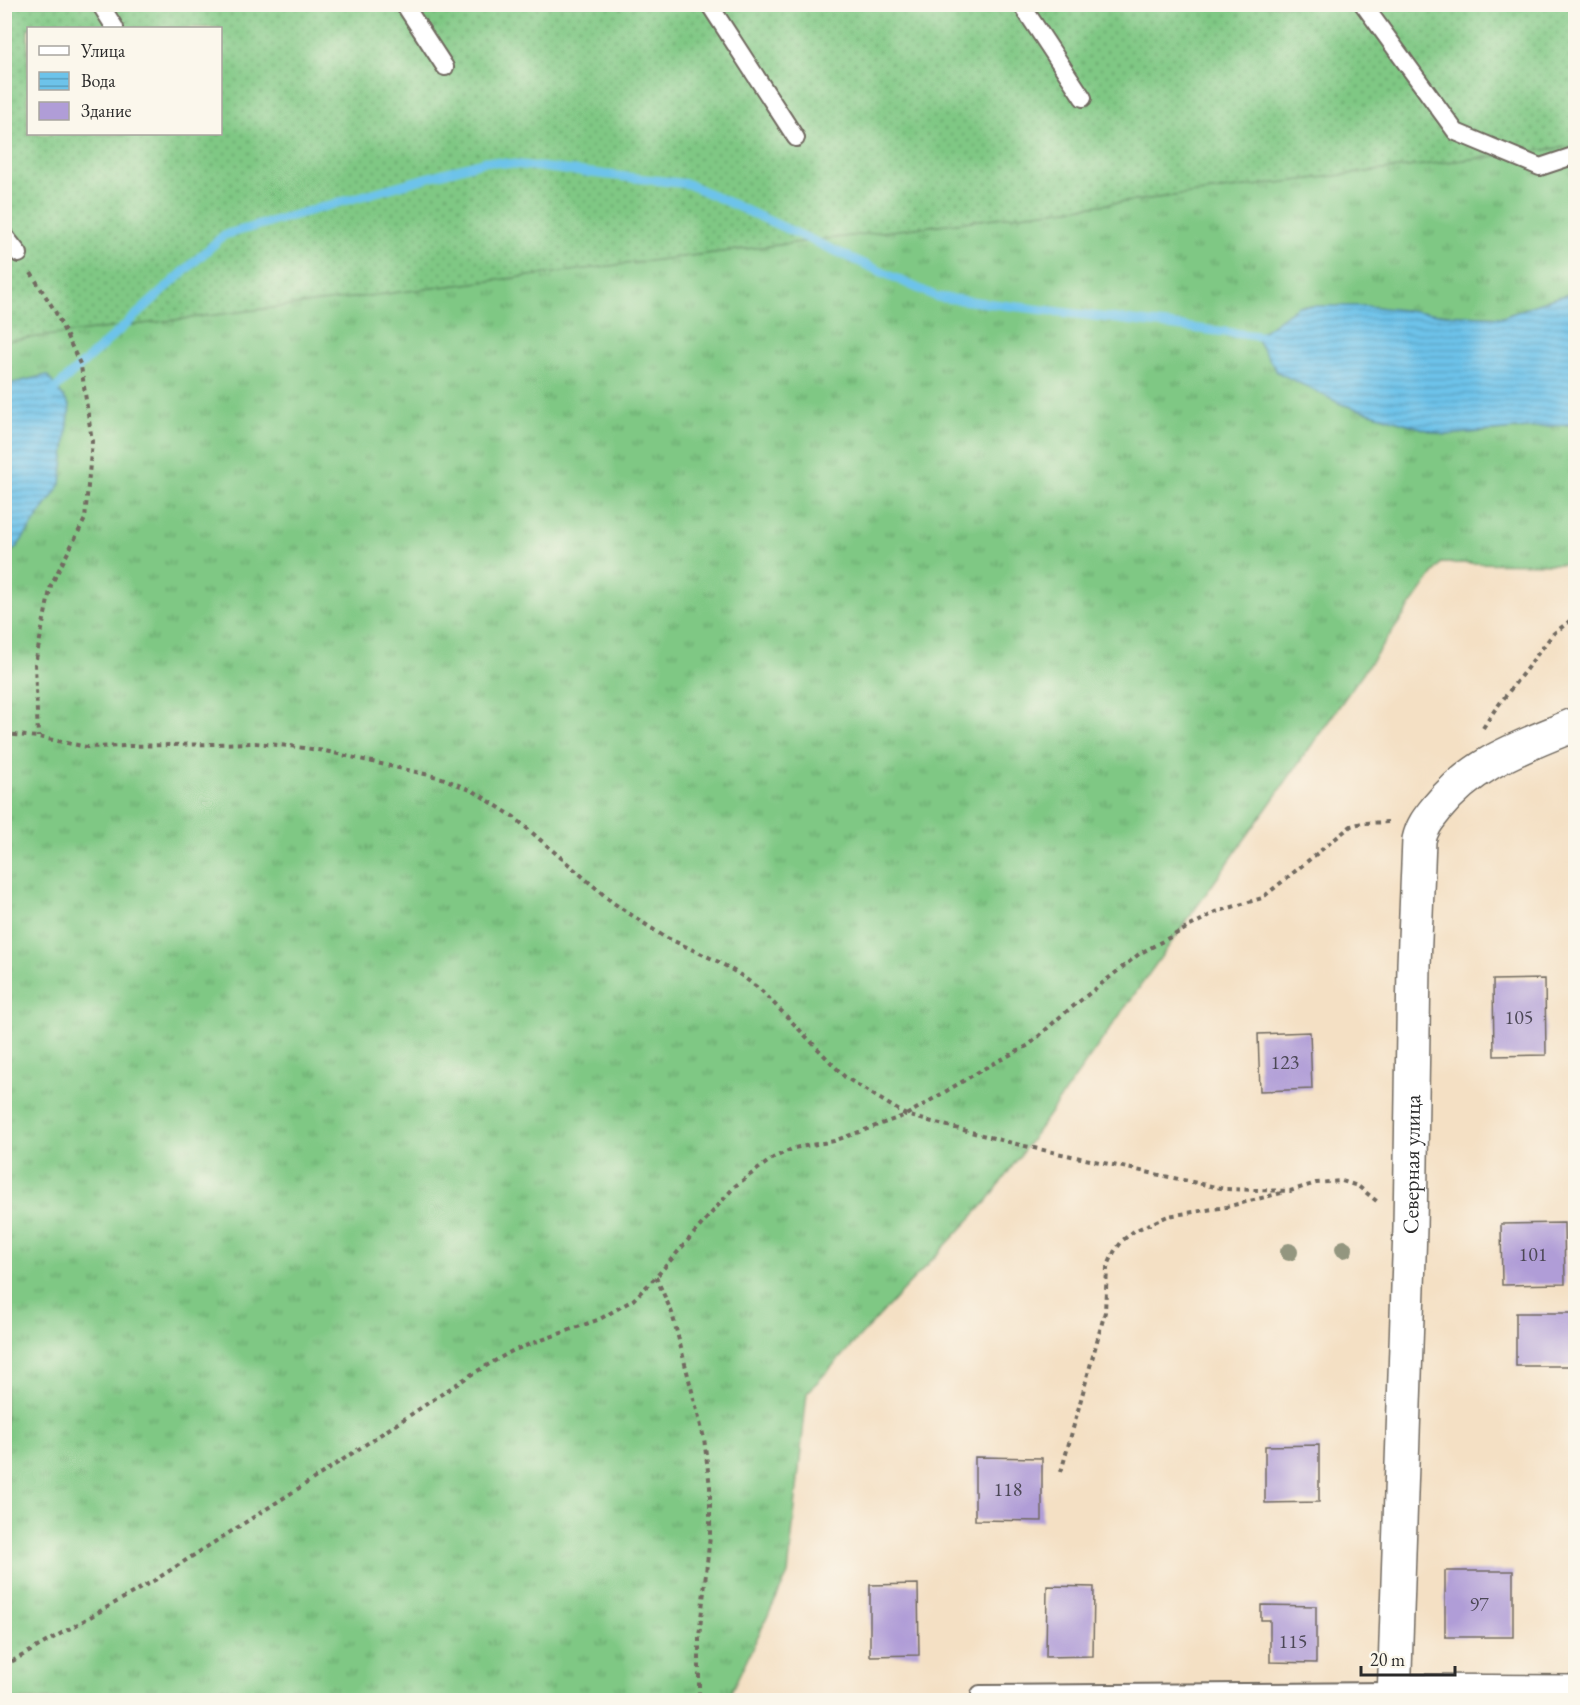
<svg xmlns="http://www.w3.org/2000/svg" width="1580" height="1705" font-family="'EB Garamond',serif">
<defs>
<pattern id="grass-tufts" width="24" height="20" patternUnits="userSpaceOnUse" patternTransform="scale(1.5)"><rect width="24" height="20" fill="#7fc884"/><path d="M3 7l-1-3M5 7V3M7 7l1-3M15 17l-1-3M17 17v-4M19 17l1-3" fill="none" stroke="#68a36c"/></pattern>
<pattern id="garden-dots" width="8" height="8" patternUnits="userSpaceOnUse" patternTransform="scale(1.5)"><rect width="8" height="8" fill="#7fc884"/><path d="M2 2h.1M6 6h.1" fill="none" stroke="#68a36c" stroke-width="1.8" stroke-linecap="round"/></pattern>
<pattern id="water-rules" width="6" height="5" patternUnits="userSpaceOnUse" patternTransform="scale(1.5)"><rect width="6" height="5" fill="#6dc3ea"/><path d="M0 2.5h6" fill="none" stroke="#5a9fbe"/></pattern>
</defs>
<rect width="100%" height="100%" fill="#fbf7ec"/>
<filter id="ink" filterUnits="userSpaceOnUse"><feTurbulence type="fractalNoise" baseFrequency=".0167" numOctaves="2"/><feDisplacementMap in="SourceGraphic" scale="12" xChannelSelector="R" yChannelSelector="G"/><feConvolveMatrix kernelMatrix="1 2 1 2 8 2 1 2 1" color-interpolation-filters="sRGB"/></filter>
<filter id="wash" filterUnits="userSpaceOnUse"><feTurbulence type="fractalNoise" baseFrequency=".008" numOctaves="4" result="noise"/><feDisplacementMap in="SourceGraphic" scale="24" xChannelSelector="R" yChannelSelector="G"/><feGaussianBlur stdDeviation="1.35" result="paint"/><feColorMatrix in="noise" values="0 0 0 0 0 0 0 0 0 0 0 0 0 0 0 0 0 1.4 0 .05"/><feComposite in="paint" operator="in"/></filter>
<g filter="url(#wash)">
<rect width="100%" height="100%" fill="#f4e0c4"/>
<!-- grass -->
<polygon fill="url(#grass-tufts)" stroke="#557a58" stroke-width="1.5" points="1575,146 1575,293 1554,298 1503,317 1440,314 1341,404 1444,435 1575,424 1575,564 1441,563 989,1199 807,1393 788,1574 727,1700 5,1700 5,556 17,547 47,375 5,385 4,341"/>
<!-- garden -->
<path fill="url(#garden-dots)" stroke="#557a58" stroke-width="1.5" fill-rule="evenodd" d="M4,5H1575V146L5,341ZM28,28H220V134H28Z"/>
<!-- water -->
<g fill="url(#water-rules)" stroke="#4c778a" stroke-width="1.5">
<polygon points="1575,293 1575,424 1444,435 1341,404 1277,372 1255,337 1298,306 1366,306 1440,314 1503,317 1554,298"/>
<polygon points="47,375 70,406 61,484 17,547 5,556 5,385"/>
</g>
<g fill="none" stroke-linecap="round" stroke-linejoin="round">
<!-- stream -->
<polyline stroke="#6dc3ea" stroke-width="9" points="50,397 56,388 224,235 486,161 688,184 937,297 1266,337"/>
</g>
<g id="blocks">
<!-- building -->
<g fill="#b09dd7">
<polygon points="1545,979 1546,1055 1494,1056 1493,980"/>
<polygon points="1310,1032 1312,1089 1260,1091 1258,1034"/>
<polygon points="1564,1223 1565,1284 1502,1285 1501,1224"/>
<rect x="1516" y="1313" width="60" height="53"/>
<polygon points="1319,1445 1319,1502 1265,1503 1265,1446"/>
<polygon points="975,1457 1042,1458 1042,1521 975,1520"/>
<rect x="1445" y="1571" width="68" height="66"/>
<polygon points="918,1584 919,1655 870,1656 870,1585"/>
<polygon points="1047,1586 1094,1587 1093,1656 1046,1657"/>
<polygon points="1261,1605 1316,1606 1316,1663 1270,1662 1270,1620 1261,1620"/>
</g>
</g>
</g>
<g filter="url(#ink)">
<use href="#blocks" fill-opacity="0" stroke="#716a61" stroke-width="1.5"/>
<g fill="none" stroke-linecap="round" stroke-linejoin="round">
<defs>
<g id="service">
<polyline points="100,4 115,28"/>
<polyline points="404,4 445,67"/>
<polyline points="709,4 796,138"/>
<polyline points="1021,4 1083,98"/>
<polyline points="1363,4 1456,132 1540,167 1576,155"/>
<polyline points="4,235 19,254"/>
<polyline points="980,1694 1394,1691"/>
</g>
<g id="minor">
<polyline points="1394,1691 1576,1692"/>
<path id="s1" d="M1394,1700L1410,1228L1414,964L1419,840C1422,826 1429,818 1437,808C1475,761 1522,747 1576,724"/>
</g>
</defs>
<!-- service casing -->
<use href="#service" stroke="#716a61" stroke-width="20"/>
<!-- minor casing -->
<use href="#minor" stroke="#716a61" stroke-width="36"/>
<!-- path -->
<g stroke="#716a61" stroke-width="4" stroke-dasharray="4.5 4.5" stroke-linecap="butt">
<polyline points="31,273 55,311 81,366 92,441 85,519 51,585 35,664 38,737"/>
<polyline points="1483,728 1494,711 1553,634 1576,616"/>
<polyline points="4,734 38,737 87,747 255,743 290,746 325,751 442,778 475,792 514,817 612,902 663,936 719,962 742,976 762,991 845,1077 906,1115 1020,1145 1225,1189 1290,1191 1316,1183 1342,1181 1358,1186 1379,1203"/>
<polyline points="656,1277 672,1313 704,1438 710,1487 710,1536 699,1637 699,1700"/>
<polyline points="1061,1472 1105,1312 1107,1268 1114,1252 1123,1240 1134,1231 1168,1216 1226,1207 1285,1192"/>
<polyline points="4,1666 155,1580 318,1476 472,1374 514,1350 600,1319 633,1300 656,1277 735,1186 773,1158 794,1148 834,1141 906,1115 985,1068 1029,1045 1061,1016 1139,954 1216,912 1262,898 1351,826 1362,823 1391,822"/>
</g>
<!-- service -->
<use href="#service" stroke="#fff" stroke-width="16"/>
<!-- minor -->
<use href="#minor" stroke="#fff" stroke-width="33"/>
</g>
<!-- trees -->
<g fill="#93967f">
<circle cx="1344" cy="1249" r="9"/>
<circle cx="1289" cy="1252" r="9"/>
</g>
</g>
<g text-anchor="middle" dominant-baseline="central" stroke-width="4.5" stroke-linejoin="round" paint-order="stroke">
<!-- number labels -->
<g font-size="20" fill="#4c4856">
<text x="1519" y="1017">105</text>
<text x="1285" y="1062">123</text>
<text x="1533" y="1254">101</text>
<text x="1008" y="1489">118</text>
<text x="1479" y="1604">97</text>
<text x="1293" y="1641">115</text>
</g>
<!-- street labels -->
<g font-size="22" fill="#2b2b2b" stroke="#fbf7ec">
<text stroke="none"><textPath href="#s1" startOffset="536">Северная улица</textPath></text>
</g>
</g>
<!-- margin -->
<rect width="1580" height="1705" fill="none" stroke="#fbf7ec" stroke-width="24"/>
<!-- legend -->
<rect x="27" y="27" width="195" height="108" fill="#fbf7ec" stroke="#a8a59f" stroke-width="1.5"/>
<rect x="39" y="46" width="30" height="9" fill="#ffffff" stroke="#a8a59f" stroke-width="1.5"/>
<text x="81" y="57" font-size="18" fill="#2b2b2b">Улица</text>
<rect x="39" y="72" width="30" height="18" fill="url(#water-rules)" stroke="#a8a59f" stroke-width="1.5"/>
<text x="81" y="87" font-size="18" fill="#2b2b2b">Вода</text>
<rect x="39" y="102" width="30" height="18" fill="#b09dd7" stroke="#a8a59f" stroke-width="1.5"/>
<text x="81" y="117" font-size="18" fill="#2b2b2b">Здание</text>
<!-- scale -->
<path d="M1361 1666v9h94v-9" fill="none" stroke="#2b2b2b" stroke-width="3"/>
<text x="1370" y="1666" font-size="18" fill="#2b2b2b" stroke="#fbf7ec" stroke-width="4.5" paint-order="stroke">20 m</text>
</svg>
